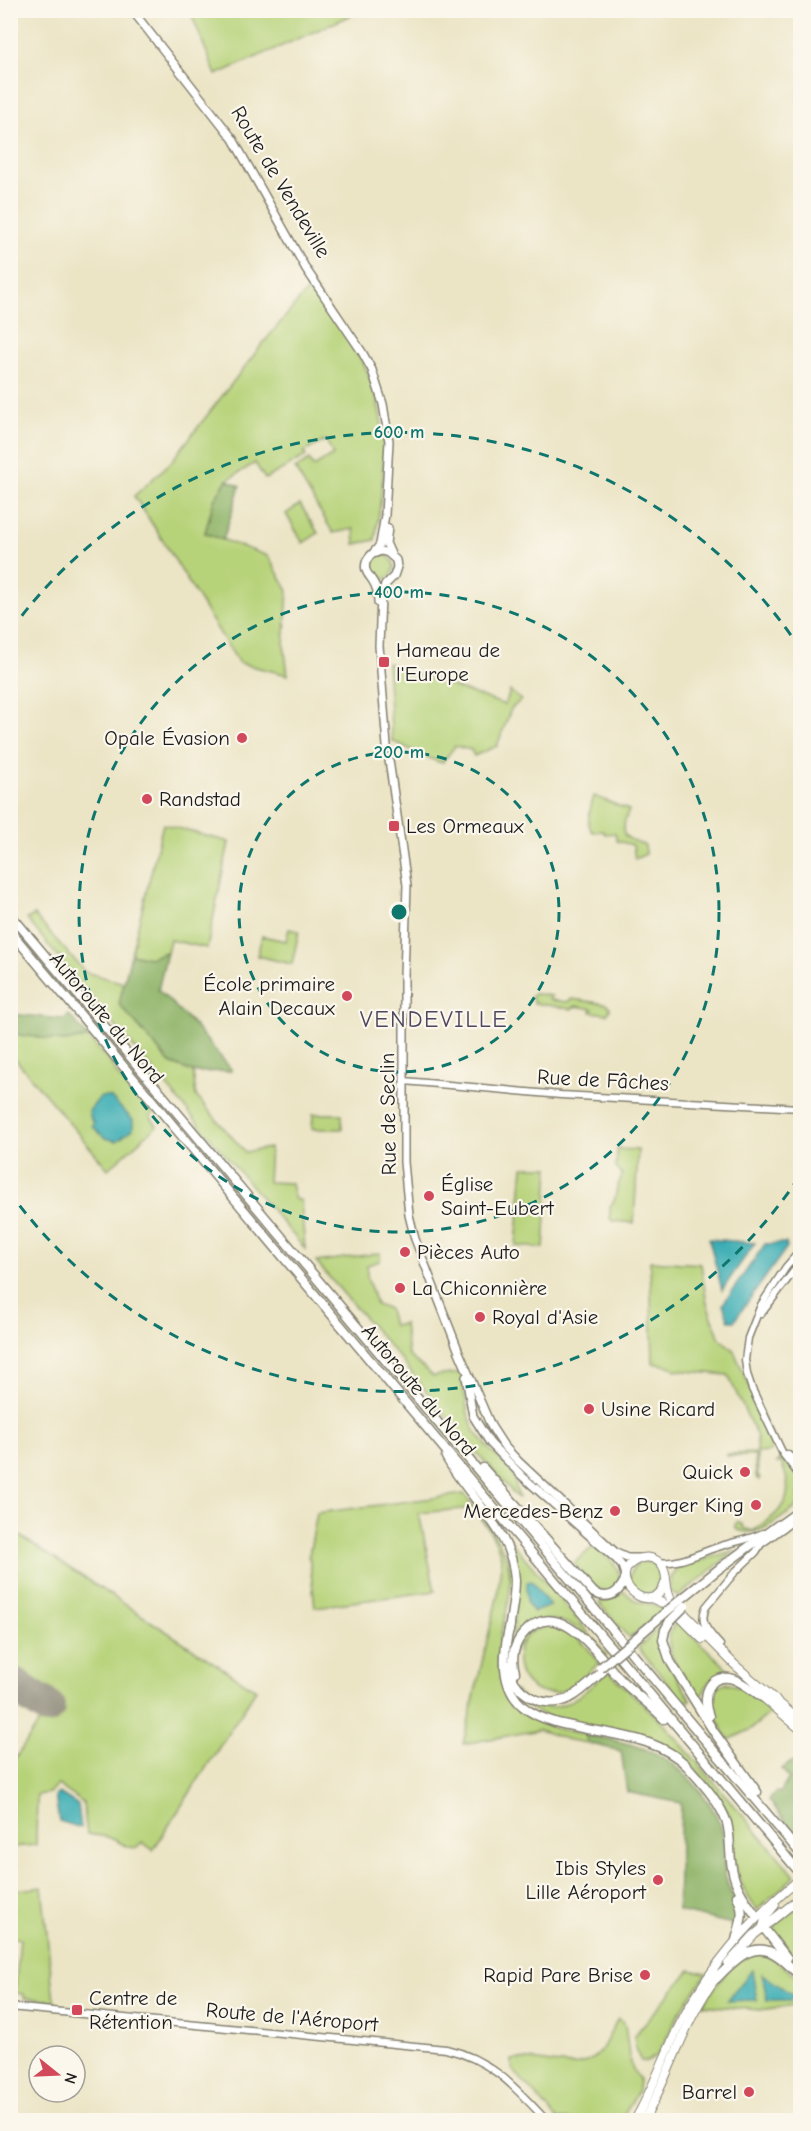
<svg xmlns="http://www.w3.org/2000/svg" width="811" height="2131" font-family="'Comic Neue',sans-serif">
<rect width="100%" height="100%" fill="#fbf7ec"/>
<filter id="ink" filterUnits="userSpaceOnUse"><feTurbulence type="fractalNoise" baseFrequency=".0167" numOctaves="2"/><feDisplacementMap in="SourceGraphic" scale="12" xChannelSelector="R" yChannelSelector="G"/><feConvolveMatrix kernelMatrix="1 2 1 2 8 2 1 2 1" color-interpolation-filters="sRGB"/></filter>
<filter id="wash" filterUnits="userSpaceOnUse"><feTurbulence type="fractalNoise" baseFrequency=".008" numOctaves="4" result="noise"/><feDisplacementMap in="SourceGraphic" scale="24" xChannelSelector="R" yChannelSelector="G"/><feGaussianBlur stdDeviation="1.35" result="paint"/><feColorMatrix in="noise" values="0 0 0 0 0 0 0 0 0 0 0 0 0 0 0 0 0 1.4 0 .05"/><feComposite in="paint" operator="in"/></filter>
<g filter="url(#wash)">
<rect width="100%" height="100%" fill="#ebe4c5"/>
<!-- green -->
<g fill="#b7d37a" stroke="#6a784b" stroke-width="1.5">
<polygon points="190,11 361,11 216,75"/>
<path d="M312,285C327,308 345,331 359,355C393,415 385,475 375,540L355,544L354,529L333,533L295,469L309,460L314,467L333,455L326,440L304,452L306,456L265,479L255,463L227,480L214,500L205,533L268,556L288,591L284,645L288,675L239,663C203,608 171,551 134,496L171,462L264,342Z"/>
<polygon points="300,504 318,533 303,543 286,514"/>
<circle cx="382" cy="567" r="12"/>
<polygon points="387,663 505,705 510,691 521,700 511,709 497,746 474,756 471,750 455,746 443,762 438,762 392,741"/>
<path d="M594,796L629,810C619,835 621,837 645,845L646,854L635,859L633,845L617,841L615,833L605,834L603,831L593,832C584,823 591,808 594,796Z"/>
<polygon points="163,824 229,842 207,948 170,940 167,952 149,958 131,954"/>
<polygon points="34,915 85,972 124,983 119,1004 170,1063 193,1072 196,1096 245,1152 270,1148 268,1182 291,1183 294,1198 301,1201 305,1249 101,1009 27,919"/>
<polygon points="289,929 299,931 292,964 257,956 262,936 286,941"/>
<polygon points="538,994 552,996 549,998 550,1000 567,1002 572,999 606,1004 610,1007 610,1010 607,1014 591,1012 593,1009 576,1006 571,1009 534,1003 531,997 534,994"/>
<polygon points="10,1032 63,1041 89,1038 111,1064 121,1080 154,1112 150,1116 157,1126 108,1169 11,1054"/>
<polygon points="313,1114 342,1114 342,1129 312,1129"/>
<path d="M617,1149L638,1150L634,1223L612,1221L610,1218V1206C617,1199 615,1196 617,1188C618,1182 622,1180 622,1174L616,1168Z"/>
<polygon points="523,1167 549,1167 544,1248 516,1246"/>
<polygon points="380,1253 380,1261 367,1265 367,1276 376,1305 389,1309 393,1326 404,1324 408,1355 433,1376 461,1373 468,1414 475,1431 490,1450 512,1471 519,1499 466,1441 403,1362 316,1262"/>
<polygon points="650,1261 701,1264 707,1304 720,1339 733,1349 772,1437 772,1448 770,1452 757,1453 758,1477 760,1477 760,1480 756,1478 755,1456 727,1456 727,1454 756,1453 757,1437 728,1375 676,1370 670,1366 653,1363"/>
<path d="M780,1457L800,1478L799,1504L794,1509C777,1520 757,1540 736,1529L735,1525L737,1522L743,1525V1528L753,1531C783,1512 797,1498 781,1462L777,1463Z"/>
<path d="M464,1494C483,1520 508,1544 510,1577C512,1598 503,1620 500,1641C491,1682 513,1716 554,1728C564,1731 575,1732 585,1734L588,1743L569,1740L539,1730L463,1744L498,1594C498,1584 500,1575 501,1565C503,1545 484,1524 474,1508L419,1513L435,1591L315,1607L309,1555L317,1513Z"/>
<polygon points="11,1530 256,1690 153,1850 142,1842 137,1848 129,1847 108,1837 87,1834 83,1803 58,1785 49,1793 37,1795 36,1845 11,1847 11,1765 56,1697 11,1668"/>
<path d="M505,1534L607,1655L604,1657C585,1634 573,1617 540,1620L510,1656L516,1607Z"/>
<path d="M594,1546C606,1557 625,1567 618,1586L610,1591C593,1592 584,1575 574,1563Z"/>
<polygon points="736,1550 678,1597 671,1592 671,1578 679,1567"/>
<circle cx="646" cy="1578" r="16"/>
<path d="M624,1591C641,1609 646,1598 665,1609L629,1638L599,1603C608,1597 615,1601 624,1591Z"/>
<path d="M677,1621L732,1673L709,1681L701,1697L698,1698C684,1676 655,1645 677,1621Z"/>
<path d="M553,1626C574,1629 587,1647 600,1663C588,1672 574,1688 559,1692C513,1704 498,1629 553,1626Z"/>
<polygon points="660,1626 663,1627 659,1641 661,1651 691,1700 684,1703 638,1648"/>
<path d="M608,1671L664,1724L795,1876L757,1910C745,1894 736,1877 734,1856C733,1844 734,1832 731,1820C725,1800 699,1772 684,1758C641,1720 568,1736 525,1705C520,1701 517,1695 514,1690C549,1727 580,1697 608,1671Z"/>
<path d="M726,1683L741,1687L772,1711L751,1729L729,1740C719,1724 695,1690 726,1683Z"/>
<polygon points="42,1887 53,1992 55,2001 24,1998 24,1994 15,1993 20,1939 11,1937 11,1891"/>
<polygon points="800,1904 800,1966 774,1936 773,1932 777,1924"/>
<path d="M761,1954L776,1960L800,1980V2004L760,2010L703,2005C716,1984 734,1955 761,1954Z"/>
<polygon points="690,1970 707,1973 678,2015 658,2055 647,2062 641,2061 636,2051 634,2036"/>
<path d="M618,2019L623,2021L625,2025L630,2063L639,2080L638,2092L621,2120H558L512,2069V2060C542,2055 581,2080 602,2049C608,2039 612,2028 618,2019Z"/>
</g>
<!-- forest -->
<g fill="#91b56a" stroke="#566843" stroke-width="1.5">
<polygon points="227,480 240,486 223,540 205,533 214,500"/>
<polygon points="167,952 158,990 192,1023 231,1069 231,1071 193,1072 170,1063 119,1004 131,954 149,958"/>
<polygon points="10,1014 63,1019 69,1015 89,1038 63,1041 13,1034 11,1032"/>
<path d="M585,1734C638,1746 665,1747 701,1792C710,1804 719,1816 722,1832C725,1845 723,1860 725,1873C728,1895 741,1903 737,1925L678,1911L681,1803L627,1792L621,1751L588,1743Z"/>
<polygon points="800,1756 800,1841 769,1800 776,1792 780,1793 789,1778 782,1769"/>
</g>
<!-- water -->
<g fill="#3badb4" stroke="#2c6468" stroke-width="1.5">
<polygon points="100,1097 110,1097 133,1120 133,1129 117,1141 105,1138 92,1126 94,1123 91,1120 89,1111"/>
<polygon points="709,1239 755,1243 722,1290"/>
<polygon points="786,1243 787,1247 734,1321 729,1321 723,1304 765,1244"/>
<polygon points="532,1581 550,1606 534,1612 527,1603 527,1582"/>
<polygon points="59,1793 78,1805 81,1828 59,1821 55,1796"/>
<polygon points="752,1970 757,2000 727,2001"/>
<polygon points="762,1974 800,2000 767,2000"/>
</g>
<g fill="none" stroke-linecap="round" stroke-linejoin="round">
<!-- runway -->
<polyline stroke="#848070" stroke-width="36" points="10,1683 47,1707"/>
</g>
</g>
<g filter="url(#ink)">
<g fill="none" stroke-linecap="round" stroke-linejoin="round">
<defs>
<g id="tertiary">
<polyline points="404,1081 561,1095 800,1108"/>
<polyline points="800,1251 786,1267 761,1305 748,1338 745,1360 747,1374 752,1389 783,1454 800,1476"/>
<polyline points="761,1314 800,1263"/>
<polyline points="787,1454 800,1465"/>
<polyline points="775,1527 796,1512 800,1507"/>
<path d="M658,1562C679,1565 698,1553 718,1547C733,1542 748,1540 763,1533"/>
<path d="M720,1645C710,1633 698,1624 706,1607L735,1572L756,1552L761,1544L800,1516"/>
<path d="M10,2007L446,2049C491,2059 516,2088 546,2120"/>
</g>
<g id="secondary">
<path d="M132,10L233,139L306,269L362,352L372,370L383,404L389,441L385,515L380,544C377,551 371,553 367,560C361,572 373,577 376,588C378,592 378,598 378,603"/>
<polyline points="388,528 386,543 391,554"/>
<polyline points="373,554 381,551 388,553 396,560 397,567 394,576 385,585 381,598 379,646 387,746 407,885 404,976 404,1162 409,1215 415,1239 459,1352 491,1426 504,1446 518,1461 616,1553 627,1558 640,1558"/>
<polyline points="466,1377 473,1416 490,1443 522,1476 617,1560 622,1566 625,1575"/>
</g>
<g id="primary">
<path d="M666,1580C655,1624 601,1577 637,1560C644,1556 653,1557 659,1562C670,1572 663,1589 672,1601L735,1665L800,1721"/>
<polyline points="651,1598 669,1606 702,1639"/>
<polyline points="759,1694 800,1729"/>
<polyline points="763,1927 766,1916 775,1905"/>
<polyline points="728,1964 754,1935 800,1898"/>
<path d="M635,2120C652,2091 663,2059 678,2028C706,1971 747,1923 796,1882"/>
<path d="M644,2120C671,2073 684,2019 718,1975"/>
</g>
<g id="motorway">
<polyline points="10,914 800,1853"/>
<polyline points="10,931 800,1873"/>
<path d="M446,1457C468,1498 513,1531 515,1580C515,1597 511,1614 509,1631"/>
<path d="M483,1468L594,1593C609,1600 618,1594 625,1580"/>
<polyline points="679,1601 720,1568 778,1525"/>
<polyline points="670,1621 665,1630 663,1640 670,1661 714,1732 757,1792"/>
<path d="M510,1625C474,1764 628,1703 688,1767C702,1783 720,1802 727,1823C731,1838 729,1853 732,1868C735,1887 746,1902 757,1917"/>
<polyline points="643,1632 665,1613"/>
<path d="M508,1665C513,1693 542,1711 570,1698C582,1692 593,1680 603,1671"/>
<path d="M515,1672C511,1658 514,1644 524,1633C560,1593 600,1659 622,1681C635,1694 651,1705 664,1719"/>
<path d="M709,1716C701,1698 708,1672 733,1679C744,1683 753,1691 762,1697"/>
<polyline points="763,1927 787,1958"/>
<path d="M736,1940C740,1923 746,1914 737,1896"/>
<path d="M716,1979C733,1962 754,1937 779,1957C787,1962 792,1970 800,1975"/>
</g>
</defs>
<!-- tertiary casing -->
<use href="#tertiary" stroke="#848070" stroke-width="9"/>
<!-- secondary casing -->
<use href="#secondary" stroke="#848070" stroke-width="10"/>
<!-- primary casing -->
<use href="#primary" stroke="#848070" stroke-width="10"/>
<!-- motorway casing -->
<use href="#motorway" stroke="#848070" stroke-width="11"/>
<!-- tertiary -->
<use href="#tertiary" stroke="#fff" stroke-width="6"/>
<!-- secondary -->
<use href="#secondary" stroke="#fff" stroke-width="7"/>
<!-- primary -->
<use href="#primary" stroke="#fff" stroke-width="8"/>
<!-- motorway -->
<use href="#motorway" stroke="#fff" stroke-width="8"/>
<defs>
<g id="motorway-bridge">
<polyline points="665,1613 679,1601"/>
<polyline points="670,1621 685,1606"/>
<polyline points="600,1668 643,1632"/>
</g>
</defs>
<!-- motorway-bridge casing -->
<use href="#motorway-bridge" stroke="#848070" stroke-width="11" stroke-linecap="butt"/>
<!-- motorway-bridge -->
<use href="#motorway-bridge" stroke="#fff" stroke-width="8"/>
</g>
</g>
<!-- distance rings -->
<g fill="none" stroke="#0f766e" stroke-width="3" stroke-dasharray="10 8">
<circle cx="399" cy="912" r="160"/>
<circle cx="399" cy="912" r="320"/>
<path d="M799 1177A480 480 0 0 1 11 1194M11 630A480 480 0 0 1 799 647"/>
</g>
<!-- markers -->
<g fill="#d1495b" stroke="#fbf7ec" stroke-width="2">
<rect x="378" y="656" width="12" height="12" rx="3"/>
<circle cx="242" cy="738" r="6"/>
<circle cx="147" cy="799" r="6"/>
<rect x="388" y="820" width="12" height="12" rx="3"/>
<circle cx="347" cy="996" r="6"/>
<circle cx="429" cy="1196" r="6"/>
<circle cx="405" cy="1252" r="6"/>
<circle cx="400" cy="1288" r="6"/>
<circle cx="480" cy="1317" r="6"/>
<circle cx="589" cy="1409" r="6"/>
<circle cx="745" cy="1472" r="6"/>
<circle cx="756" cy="1505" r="6"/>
<circle cx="615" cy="1511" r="6"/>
<circle cx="658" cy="1880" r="6"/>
<circle cx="645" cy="1975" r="6"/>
<rect x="71" y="2004" width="12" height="12" rx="3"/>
<circle cx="749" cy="2092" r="6"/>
</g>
<g text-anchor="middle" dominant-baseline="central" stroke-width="4.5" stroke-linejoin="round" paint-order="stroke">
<!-- street labels -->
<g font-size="21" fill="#1c1c1c" stroke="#fbf7ec">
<text transform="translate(281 182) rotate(59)">Route de Vendeville</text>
<text transform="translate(107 1018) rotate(50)">Autoroute du Nord</text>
<text transform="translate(603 1080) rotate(3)">Rue de Fâches</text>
<text transform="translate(388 1114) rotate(-91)">Rue de Seclin</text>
<text transform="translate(419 1390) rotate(50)">Autoroute du Nord</text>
<text transform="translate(292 2017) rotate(5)">Route de l'Aéroport</text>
</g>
<!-- poi labels -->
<g font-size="21" fill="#1c1c1c" stroke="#fbf7ec" text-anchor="start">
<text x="396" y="650">Hameau de<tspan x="396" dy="24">l'Europe</tspan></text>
<text x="230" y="738" text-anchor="end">Opale Évasion</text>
<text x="159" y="799">Randstad</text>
<text x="406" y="826">Les Ormeaux</text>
<text x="335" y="984" text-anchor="end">École primaire<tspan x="335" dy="24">Alain Decaux</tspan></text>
<text x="441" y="1184">Église<tspan x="441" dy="24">Saint-Eubert</tspan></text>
<text x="417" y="1252">Pièces Auto</text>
<text x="412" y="1288">La Chiconnière</text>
<text x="492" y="1317">Royal d'Asie</text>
<text x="601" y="1409">Usine Ricard</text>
<text x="733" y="1472" text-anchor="end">Quick</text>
<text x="744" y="1505" text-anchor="end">Burger King</text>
<text x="603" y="1511" text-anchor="end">Mercedes-Benz</text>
<text x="646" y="1868" text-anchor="end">Ibis Styles<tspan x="646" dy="24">Lille Aéroport</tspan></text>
<text x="633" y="1975" text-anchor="end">Rapid Pare Brise</text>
<text x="89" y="1998">Centre de<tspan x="89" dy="24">Rétention</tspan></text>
<text x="737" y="2092" text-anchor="end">Barrel</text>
</g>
<!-- quarter labels -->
<g font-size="24" letter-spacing="1.5" fill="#4f475e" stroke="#fbf7ec">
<text x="434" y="1019">VENDEVILLE</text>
</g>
</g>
<circle cx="399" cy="912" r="9" fill="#0f766e" stroke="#fbf7ec" stroke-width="3"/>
<g font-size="18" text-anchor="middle" font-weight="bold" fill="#0f766e" stroke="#fbf7ec" stroke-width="4.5" stroke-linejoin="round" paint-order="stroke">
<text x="399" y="438">600 m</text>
<text x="399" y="598">400 m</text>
<text x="399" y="758">200 m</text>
</g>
<!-- margin -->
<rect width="811" height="2131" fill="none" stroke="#fbf7ec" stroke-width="36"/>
<!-- north arrow -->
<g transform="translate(57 2074) rotate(108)"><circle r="28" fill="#fbf7ec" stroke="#a29f99" stroke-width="1.5"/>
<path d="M0-4.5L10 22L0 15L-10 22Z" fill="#d1495b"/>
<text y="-9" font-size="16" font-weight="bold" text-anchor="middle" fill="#1c1c1c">N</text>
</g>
</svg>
